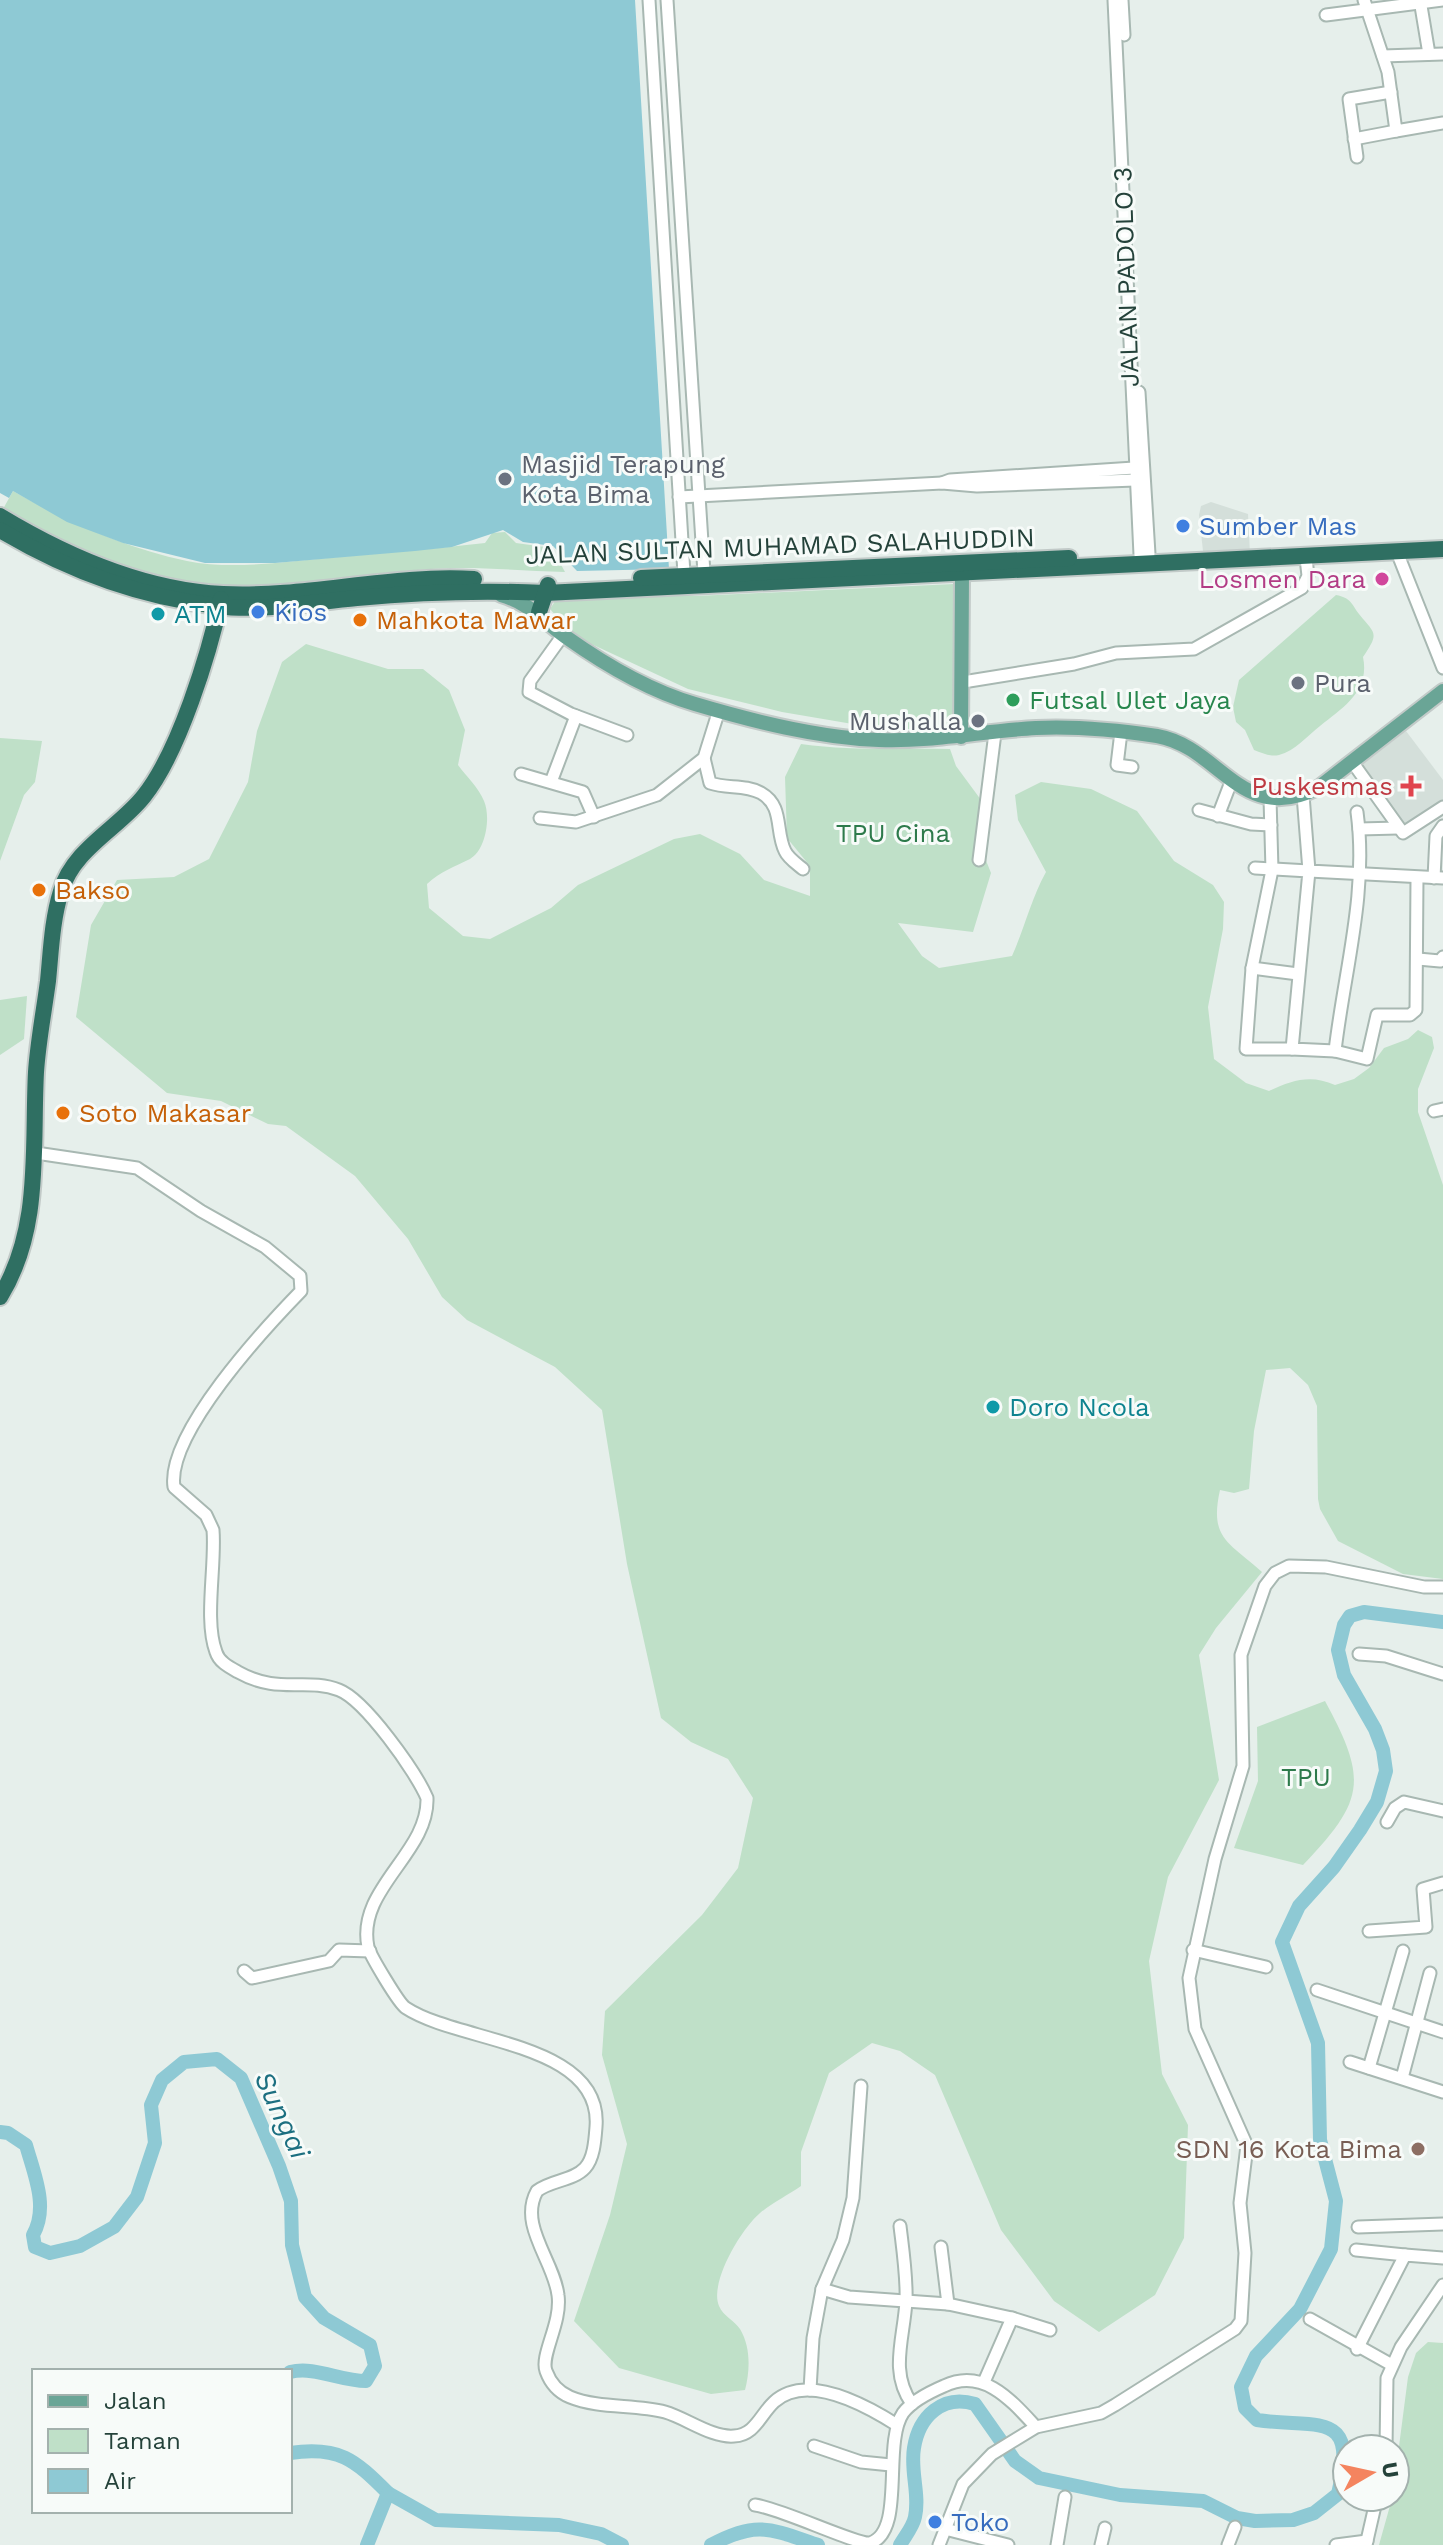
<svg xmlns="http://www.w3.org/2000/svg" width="1443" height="2545" font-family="'Work Sans',sans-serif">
<rect width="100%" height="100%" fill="#e6efeb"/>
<!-- built -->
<g fill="#d4dfda">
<polygon points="1211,502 1248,514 1250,554 1207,554 1203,551 1199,515 1201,506"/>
<polygon points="1406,731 1443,780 1443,803 1408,830 1363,764"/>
</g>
<!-- green -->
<g fill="#bfe0c8">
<path d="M13,491C68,522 125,548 187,561C231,570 283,562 327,558C380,553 432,549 485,543L492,533L505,532L516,543L552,548L565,572C521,571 475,566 431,569C331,575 234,602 134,573C87,559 45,534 3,509Z"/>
<polygon points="954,584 953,729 882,729 782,712 688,689 587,642 569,631 550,609 559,595 697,596"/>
<path d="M1336,595C1351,598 1351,603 1359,614C1375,634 1380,632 1363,657C1370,691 1344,707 1320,726C1307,736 1295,751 1279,755C1270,757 1262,753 1254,750L1245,730L1236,722L1233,707L1239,680Z"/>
<path d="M306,644L388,669H423L449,690L465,730L458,765C466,776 479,788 484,801C491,817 486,850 470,859C454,867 441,871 427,884L429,908L463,936L490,939L551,908L578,885L674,839L700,834L740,854L764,880L810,896V866L787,838L785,777L801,744C851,751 899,748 950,749L956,766L984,804L979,843L991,873L973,932L898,923L922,956L939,968L1012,956C1025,927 1031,899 1046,872L1018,820L1015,795L1041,782L1091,789L1137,811L1174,861L1213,885L1224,902L1223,929L1208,1007L1214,1059L1246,1083L1269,1091C1292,1080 1311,1074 1335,1085L1354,1079L1369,1068L1384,1048L1408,1039L1418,1030L1432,1037L1434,1048L1418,1089V1112L1443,1185V1579L1403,1574L1338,1541L1320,1509L1318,1499L1317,1406L1308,1385L1290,1368L1266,1370L1254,1431L1249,1489L1234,1493L1220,1490C1209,1539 1229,1542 1262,1572L1216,1628L1199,1655L1219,1780L1168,1877L1149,1961L1162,2074L1188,2125L1184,2238L1155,2295L1099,2332L1054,2301L1001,2230L935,2075L900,2051L872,2043L829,2073L801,2152V2186C788,2195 772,2203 760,2213C741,2229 709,2283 719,2306C723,2316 735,2321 740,2329C751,2347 750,2371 745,2390L711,2394L619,2368L574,2321L610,2215L627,2144L602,2055L605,2011L702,1915L738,1868L753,1798L728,1759L691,1742L661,1718L627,1564L602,1410L555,1367L467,1320L442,1297L408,1239L355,1176L286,1126L268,1124L221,1101L167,1093L76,1017L91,925L117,880L174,877L209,859L248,782L257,731L282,662Z"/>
<polygon points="0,738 42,741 35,782 24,795 0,861"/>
<polygon points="27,996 24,1039 0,1055 0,1000"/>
<path d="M1325,1701C1368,1780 1365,1800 1303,1865L1234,1848L1258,1781L1257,1727Z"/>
<polygon points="1428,2342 1443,2343 1443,2545 1379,2545 1400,2470 1398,2454 1408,2377 1416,2353"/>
</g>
<!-- water -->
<polygon fill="#8ec9d4" points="0,0 635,0 669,569 577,571 553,546 523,542 503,530 452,547 415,551 275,563 205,563 123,543 67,522 13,491 9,498 0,493"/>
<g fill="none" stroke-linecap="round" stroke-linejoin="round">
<!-- river -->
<g stroke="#8ec9d4" stroke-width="14">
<path d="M0,2132L8,2133L26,2145C34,2174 49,2207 33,2235L35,2247L50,2253L80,2246L114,2227L137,2197L155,2143L151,2105L162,2080L184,2062L217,2059L241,2078L279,2166L291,2201L292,2245L305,2297L324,2318L370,2345L375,2366L366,2381C340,2381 315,2366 290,2372"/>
<path d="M290,2453C339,2446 354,2459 388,2493"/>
<polyline points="367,2545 388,2493 436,2520 559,2525 601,2534 622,2545"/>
<path d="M711,2545C757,2520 771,2529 818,2545"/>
<path d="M900,2545C905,2536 913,2527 915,2517C920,2494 910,2471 914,2448C919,2416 943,2394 975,2404L1015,2461L1039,2478L1120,2495L1203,2501L1237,2518L1255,2521L1293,2520L1314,2513L1338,2494C1359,2408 1318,2429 1257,2420L1245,2408L1241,2387L1256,2356L1300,2309L1331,2249L1336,2201L1320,2140L1318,2043L1282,1942L1299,1906L1334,1867L1360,1830L1377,1802L1386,1771L1383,1750L1375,1729L1344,1675L1338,1650L1344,1625L1350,1616L1364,1612L1443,1622"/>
</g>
<defs>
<g id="minor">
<polyline points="649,0 684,574"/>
<polyline points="667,0 704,573"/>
<polyline points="1114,0 1140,555"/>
<polyline points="1122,0 1124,35"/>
<polyline points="1364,0 1388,72 1396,131 1443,123"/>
<polyline points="1420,0 1429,54"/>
<polyline points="1326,15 1443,0"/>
<polyline points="1383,56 1443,54"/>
<polyline points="1354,139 1396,131"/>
<polyline points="1357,157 1349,99 1391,92"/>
<polyline points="1139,392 1149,554"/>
<polyline points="1134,468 950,480 942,483 977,486 1135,480"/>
<polyline points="679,497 942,483"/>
<polyline points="1397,552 1443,668"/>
<polyline points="563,635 530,681 529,692 571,714 627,735"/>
<polyline points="963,682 1074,664 1116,653 1194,649 1302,588 1308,576 1306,558"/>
<polyline points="1121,732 1117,765 1132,767"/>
<path d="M704,758L710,783C727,789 745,784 761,793C784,806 775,831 785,851C788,858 797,864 803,869"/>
<polyline points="1353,763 1403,833 1443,807"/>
<polyline points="521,774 583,792 594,817"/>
<polyline points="551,782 576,716"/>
<polyline points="1303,795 1309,871 1443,878"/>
<polyline points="1270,798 1272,870 1252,968 1246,1049 1292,1049"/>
<polyline points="1199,810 1251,824 1271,825"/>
<polyline points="1218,816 1231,782"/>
<polyline points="540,818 576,822 657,795 704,758 719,710"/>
<polyline points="1359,829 1398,828"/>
<polyline points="979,860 995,733"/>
<polyline points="1255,868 1309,871 1292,1049 1335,1051 1367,1059 1377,1015 1410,1015 1416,1010 1417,878"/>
<polyline points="1434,878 1436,836 1443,826"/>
<polyline points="1418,959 1440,961 1443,957"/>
<polyline points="1252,968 1298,974"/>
<path d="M1335,1051C1344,972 1368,893 1357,812"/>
<polyline points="1434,1111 1443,1109"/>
<path d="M36,1153L137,1168L201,1211L265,1247L300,1276L301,1291C265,1328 166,1434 174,1487L206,1515L213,1530C216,1565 204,1620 216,1652C219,1662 229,1667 238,1672C279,1695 306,1677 339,1690C365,1700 416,1772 427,1798C429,1853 356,1889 368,1947C370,1955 399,2004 406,2008C459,2043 603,2042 596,2127C595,2140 594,2158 585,2168C573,2181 551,2180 537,2191C518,2225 554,2261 558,2295C562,2323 540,2355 546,2371C550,2382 558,2392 570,2397C599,2409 635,2404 665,2412C686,2418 712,2438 734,2436C755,2435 760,2415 774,2402C807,2372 867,2406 897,2425"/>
<polyline points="1359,1654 1386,1656 1443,1674"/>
<polyline points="1387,1822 1395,1808 1404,1802 1443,1811"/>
<polyline points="1369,1931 1426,1927 1423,1889 1443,1883"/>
<polyline points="1193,1950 1266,1967"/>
<polyline points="244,1971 252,1978 329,1961 339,1950 370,1951"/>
<polyline points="1317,1990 1443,2032"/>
<polyline points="1350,2062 1443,2092"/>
<polyline points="1369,2068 1403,1951"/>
<polyline points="1402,2078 1430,1973"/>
<path d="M900,2226C903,2251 907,2277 906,2301C904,2338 889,2372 912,2404"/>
<polyline points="1358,2227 1443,2224"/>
<polyline points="941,2247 948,2304"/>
<polyline points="1356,2250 1405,2255"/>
<polyline points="822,2289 843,2240 853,2198 861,2086"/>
<polyline points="1012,2318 1050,2330"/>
<polyline points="1310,2319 1392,2365"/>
<polyline points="1357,2349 1405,2255 1443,2258"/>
<polyline points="810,2390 813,2338 822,2289 849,2297 948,2304 1012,2318 984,2382"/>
<polyline points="814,2446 861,2462 891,2465"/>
<polyline points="1386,2449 1387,2378 1401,2347 1443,2285"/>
<path d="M755,2505C780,2508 857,2545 870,2543C906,2532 882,2444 903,2413C912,2401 930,2392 944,2386C983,2367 1011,2400 1036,2427"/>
<polyline points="945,2529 1008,2545"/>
<polyline points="939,2545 963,2484 992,2454 1036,2427 1101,2413 1115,2405 1235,2329 1241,2321 1245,2253 1240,2203 1247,2146 1195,2029 1189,1978 1215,1859 1243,1766 1241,1655 1265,1586 1275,1573 1289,1566 1326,1567 1424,1587 1443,1587"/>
<polyline points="1057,2545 1065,2497"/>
<polyline points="1101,2545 1105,2528"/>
<polyline points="1228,2545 1235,2527"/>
<polyline points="1336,2545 1367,2541"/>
<polyline points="1366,2545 1377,2497"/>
</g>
<g id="major">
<path d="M501,595C531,604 542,620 566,637C604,664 650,691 695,704C752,721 818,738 879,740C932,742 983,731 1036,728C1076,726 1117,730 1157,736C1220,747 1241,826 1318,788L1443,691"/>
<polyline points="961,737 962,574"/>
</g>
<g id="highway">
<path d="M0,516C68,557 143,590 223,594C307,598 390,574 474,579"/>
<path d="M0,530C67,570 139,597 217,606C262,612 311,602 357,598C421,592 480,590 545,593L1443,549"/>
<polyline points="641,578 1069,558"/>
<polyline points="539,612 548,585"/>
<path d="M0,1297C42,1229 32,1148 36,1072C38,1042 44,1011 48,981C51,951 52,920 61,891C73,849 119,828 144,796C179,752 209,654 221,599"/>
</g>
</defs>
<!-- minor casing -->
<use href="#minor" stroke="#a8b8b2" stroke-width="15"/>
<!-- major casing -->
<use href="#major" stroke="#c2cac8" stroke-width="18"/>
<!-- highway casing -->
<use href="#highway" stroke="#c2cac8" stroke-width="20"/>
<!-- minor -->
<use href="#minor" stroke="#fff" stroke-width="11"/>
<!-- major -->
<use href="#major" stroke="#6aa596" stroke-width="14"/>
<!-- highway -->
<use href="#highway" stroke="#2f6f62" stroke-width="16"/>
</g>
<!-- markers -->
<g fill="#6b7280" stroke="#f7fbf9" stroke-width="3">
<circle cx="505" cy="479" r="8"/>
<circle cx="1298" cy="683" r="8"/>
<circle cx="978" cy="721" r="8"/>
</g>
<g fill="#3f7fe0" stroke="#f7fbf9" stroke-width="3">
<circle cx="1183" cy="526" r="8"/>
<circle cx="258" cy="612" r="8"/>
<circle cx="935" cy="2522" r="8"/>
</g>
<circle fill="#d1479c" stroke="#f7fbf9" stroke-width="3" cx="1382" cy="579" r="8"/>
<g fill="#0f9aa8" stroke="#f7fbf9" stroke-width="3">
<circle cx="158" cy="614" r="8"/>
<circle cx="993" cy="1407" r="8"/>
</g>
<g fill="#e8710a" stroke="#f7fbf9" stroke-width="3">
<circle cx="360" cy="620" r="8"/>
<circle cx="39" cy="890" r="8"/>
<circle cx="63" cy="1113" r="8"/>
</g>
<circle fill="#2e9e5b" stroke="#f7fbf9" stroke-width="3" cx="1013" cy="700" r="8"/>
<path fill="#e0444e" stroke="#f7fbf9" stroke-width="3" d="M1407 774h8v8h8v8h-8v8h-8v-8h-8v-8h8z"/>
<circle fill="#8d6e63" stroke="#f7fbf9" stroke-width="3" cx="1418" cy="2149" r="8"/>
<g text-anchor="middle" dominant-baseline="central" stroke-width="6" stroke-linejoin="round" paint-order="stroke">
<!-- street labels -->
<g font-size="26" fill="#24423a" stroke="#f7fbf9">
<text transform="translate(1126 277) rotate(-92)">JALAN PADOLO 3</text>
<text transform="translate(780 546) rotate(-2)">JALAN SULTAN MUHAMAD SALAHUDDIN</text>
</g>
<!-- worship labels -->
<g font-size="26" fill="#5b616d" stroke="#f7fbf9" text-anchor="start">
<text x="521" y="464">Masjid Terapung<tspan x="521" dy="30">Kota Bima</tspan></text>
<text x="1314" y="683">Pura</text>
<text x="962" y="721" text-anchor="end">Mushalla</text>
</g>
<!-- shop labels -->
<g font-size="26" fill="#366cbe" stroke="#f7fbf9" text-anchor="start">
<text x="1199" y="526">Sumber Mas</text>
<text x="274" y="612">Kios</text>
<text x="951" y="2522">Toko</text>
</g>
<!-- hotel labels -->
<g font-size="26" fill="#b23c85" stroke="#f7fbf9" text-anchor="end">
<text x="1366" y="579">Losmen Dara</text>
</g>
<!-- culture labels -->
<g font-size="26" fill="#0d838f" stroke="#f7fbf9" text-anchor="start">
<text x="174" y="614">ATM</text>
<text x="1009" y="1407">Doro Ncola</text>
</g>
<!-- food labels -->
<g font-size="26" fill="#c56008" stroke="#f7fbf9" text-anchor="start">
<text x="376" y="620">Mahkota Mawar</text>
<text x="55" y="890">Bakso</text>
<text x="79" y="1113">Soto Makasar</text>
</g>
<!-- leisure labels -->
<g font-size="26" fill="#27864d" stroke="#f7fbf9" text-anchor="start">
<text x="1029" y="700">Futsal Ulet Jaya</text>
</g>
<!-- health labels -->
<g font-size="26" fill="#be3a42" stroke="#f7fbf9" text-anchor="end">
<text x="1393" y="786">Puskesmas</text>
</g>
<!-- park labels -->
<g font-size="26" fill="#2d7a4b" stroke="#f7fbf9">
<text x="893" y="833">TPU Cina</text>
<text x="1306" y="1777">TPU</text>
</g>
<!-- education labels -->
<g font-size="26" fill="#785e54" stroke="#f7fbf9" text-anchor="end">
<text x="1402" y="2149">SDN 16 Kota Bima</text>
</g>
<!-- water labels -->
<g font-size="28" font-style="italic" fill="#1c6f80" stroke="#f7fbf9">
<text transform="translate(282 2115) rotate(65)">Sungai</text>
</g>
</g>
<!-- legend -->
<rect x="32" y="2369" width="260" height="144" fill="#f7fbf9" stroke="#a3b1ad" stroke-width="2"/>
<rect x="48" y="2395" width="40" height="12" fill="#6aa596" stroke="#a3b1ad" stroke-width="2"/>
<text x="104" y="2409" font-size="24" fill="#24423a">Jalan</text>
<rect x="48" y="2429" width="40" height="24" fill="#bfe0c8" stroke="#a3b1ad" stroke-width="2"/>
<text x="104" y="2449" font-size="24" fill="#24423a">Taman</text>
<rect x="48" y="2469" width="40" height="24" fill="#8ec9d4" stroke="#a3b1ad" stroke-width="2"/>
<text x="104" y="2489" font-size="24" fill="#24423a">Air</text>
<!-- north arrow -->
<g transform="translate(1371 2473) rotate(81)"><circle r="38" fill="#f7fbf9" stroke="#a3b1ad" stroke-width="2"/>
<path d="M0-6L14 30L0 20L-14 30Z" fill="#f4845f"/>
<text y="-12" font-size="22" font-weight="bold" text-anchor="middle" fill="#24423a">U</text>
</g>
</svg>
